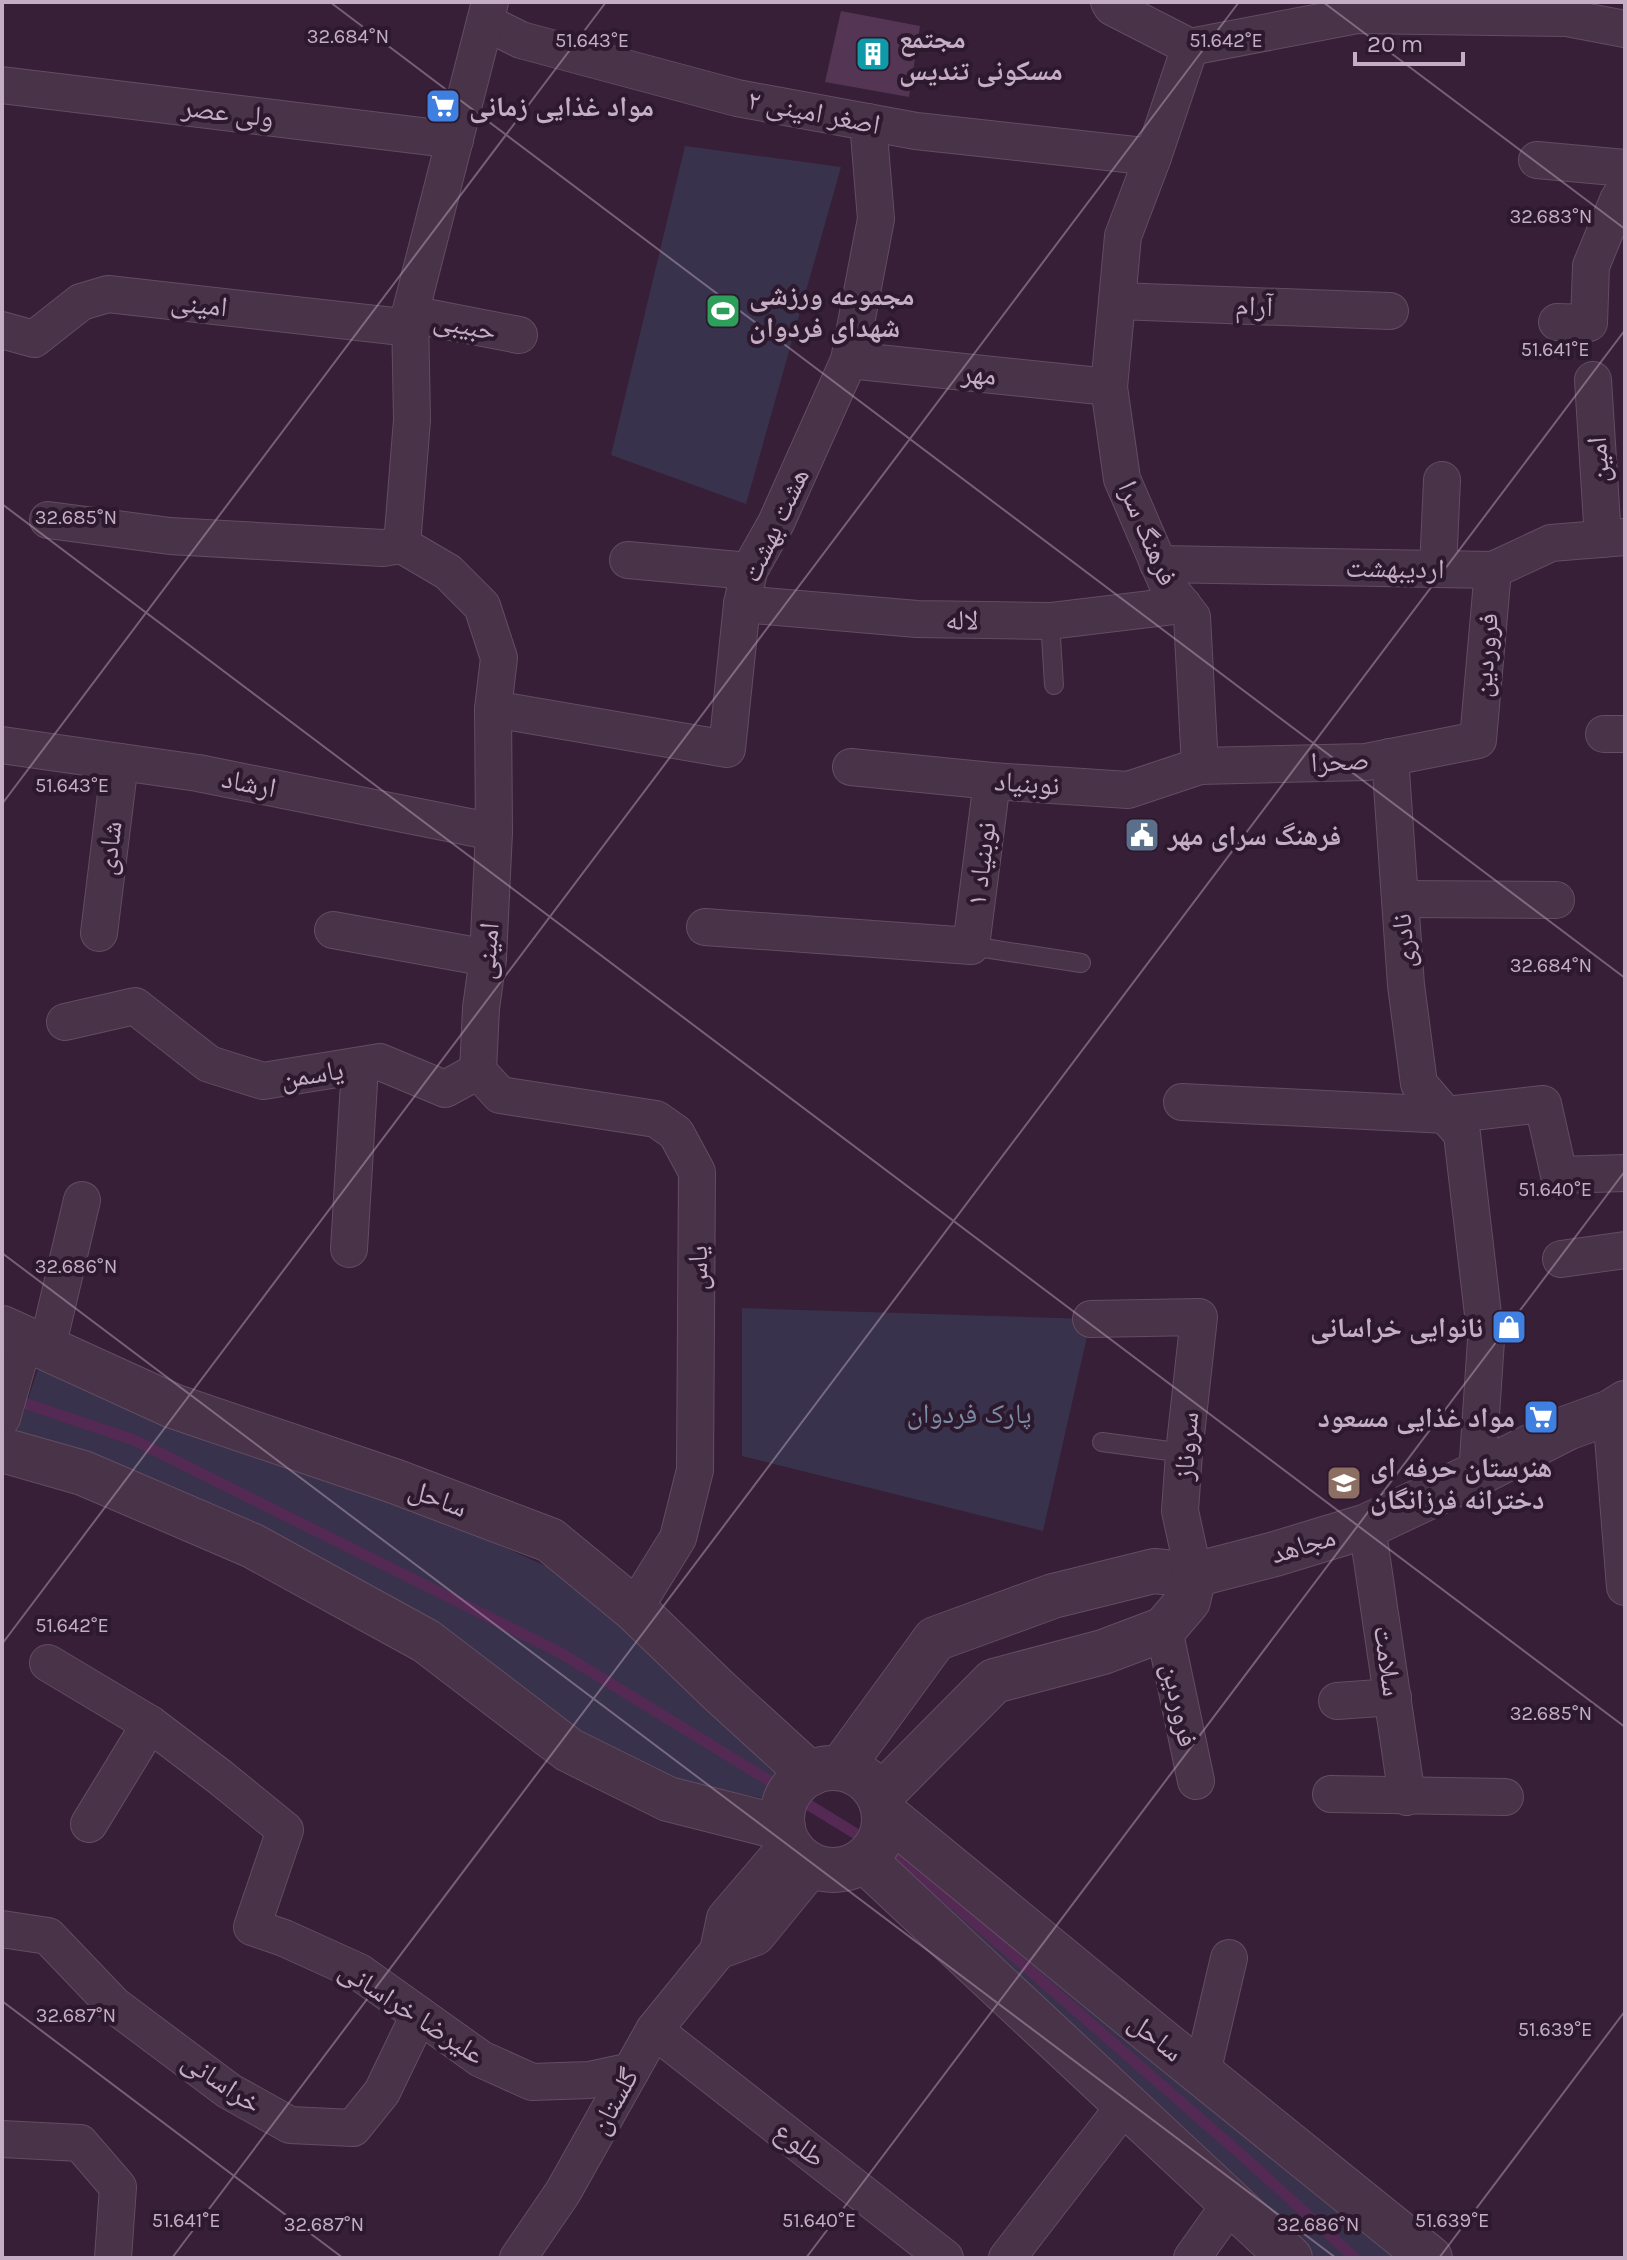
<svg xmlns="http://www.w3.org/2000/svg" width="1627" height="2260" font-family="Karla,'Noto Naskh Arabic',sans-serif">
<rect width="100%" height="100%" fill="#371f38"/>
<!-- green -->
<g fill="#39324c">
<polygon points="685,146 841,167 746,504 611,455"/>
<polygon points="742,1308 1091,1319 1043,1531 742,1456"/>
<polygon points="41,1360 409,1505 555,1570 788,1772 762,1798 663,1778 594,1741 534,1697 15,1438"/>
<polygon points="899,1842 1404,2258 1316,2258 896,1864"/>
</g>
<g fill="none" stroke-linecap="round" stroke-linejoin="round">
<!-- stream -->
<polyline stroke="#542a55" stroke-width="11" points="12,1399 134,1440 559,1652 915,1870 1244,2157 1355,2258"/>
</g>
<!-- building -->
<polygon fill="#543654" points="841,11 920,26 909,97 825,82"/>
<g fill="none" stroke-linecap="round" stroke-linejoin="round">
<defs>
<g id="service">
<polyline points="1050,621 1054,685"/>
<polyline points="971,946 1081,963"/>
<polyline points="1102,1442 1184,1453"/>
</g>
<g id="minor">
<polyline points="1109,2 1112,7 1190,47"/>
<polyline points="485,22 521,40 737,98 916,131 1153,157"/>
<polyline points="2,85 455,140"/>
<polyline points="1537,160 1625,168"/>
<polyline points="1117,301 1390,311"/>
<polyline points="410,314 519,335"/>
<polyline points="1557,322 1589,323 1591,266 1618,200 1625,189"/>
<polyline points="2,330 34,339 81,302 108,294 411,328"/>
<polyline points="849,360 1109,387"/>
<polyline points="1593,380 1603,539"/>
<polyline points="48,520 170,536 383,548 402,545"/>
<polyline points="402,545 448,572 482,606 499,658 493,709 494,832 488,958 481,1008 478,1071"/>
<polyline points="402,545 412,420 410,314 490,2"/>
<polyline points="628,560 749,571"/>
<polyline points="1158,564 1493,570 1551,543 1625,537"/>
<polyline points="1438,569 1442,480"/>
<polyline points="742,604 917,619 1050,621 1183,605"/>
<polyline points="493,709 727,749 742,604 749,571 776,523 849,360 876,219 868,122"/>
<polyline points="1604,734 1625,734"/>
<polyline points="2,745 198,773 494,832"/>
<polyline points="1390,757 1406,985 1419,1084 1462,1134 1486,1340 1477,1474"/>
<polyline points="1200,766 1192,617 1169,588 1122,479 1109,387 1123,236 1153,157 1190,47 1357,15 1567,18 1625,29"/>
<polyline points="851,767 992,781 1128,790 1200,766 1366,762 1478,740 1493,570"/>
<polyline points="1400,899 1556,900"/>
<polyline points="705,927 971,946 992,781"/>
<polyline points="333,930 488,958"/>
<polyline points="99,933 120,762"/>
<polyline points="65,1022 135,1006 209,1064 263,1081 380,1062 445,1089 478,1071"/>
<polyline points="478,1071 500,1095 656,1119 676,1133 697,1172 695,1470 678,1538 634,1609"/>
<polyline points="1182,1102 1447,1115 1543,1104 1559,1175 1625,1173"/>
<polyline points="349,1249 360,1066"/>
<polyline points="1561,1259 1625,1250"/>
<polyline points="1091,1319 1199,1317 1184,1453 1180,1511 1194,1575"/>
<polyline points="47,1348 82,1200"/>
<polyline points="1611,1412 1625,1587"/>
<polyline points="2,1418 25,1338"/>
<polyline points="1367,1526 1407,1797"/>
<polyline points="1164,1629 1196,1781"/>
<polyline points="48,1663 150,1724 220,1777 285,1830 252,1927 284,1938 359,1972 481,2059 532,2082 589,2080 631,2071"/>
<polyline points="1337,1701 1393,1697"/>
<polyline points="1331,1794 1505,1797"/>
<polyline points="89,1824 150,1724"/>
<polyline points="2,1929 48,1936 114,2005 229,2091 290,2125 353,2128 382,2092 419,2015"/>
<polyline points="718,1951 756,1937 814,1866"/>
<polyline points="654,2030 945,2258"/>
<polyline points="1202,2073 1229,1958"/>
<polyline points="2,2139 80,2143 118,2187 113,2258"/>
<polyline points="518,2258 563,2192 654,2030 718,1951 725,1918 788,1844"/>
<polyline points="1007,2258 1126,2104"/>
<polyline points="1192,2258 1231,2203"/>
</g>
<g id="tertiary">
<polyline points="2,1328 173,1406 394,1481 550,1540 634,1609 719,1691 810,1774"/>
<polyline points="2,1450 83,1473 253,1546 426,1641 569,1750 668,1799 783,1828"/>
<polyline points="841,1768 935,1639 1053,1596 1154,1571 1194,1575 1275,1554 1367,1526 1477,1474 1567,1428 1611,1412 1625,1403"/>
<circle cx="833" cy="1819" r="51"/>
<polyline points="879,1797 994,1681 1103,1652 1164,1629 1188,1601 1194,1575"/>
<polyline points="884,1813 1159,2039 1430,2258"/>
<polyline points="864,1860 1290,2258"/>
</g>
</defs>
<!-- service casing -->
<use href="#service" stroke="#634d63" stroke-width="20"/>
<!-- minor casing -->
<use href="#minor" stroke="#634d63" stroke-width="38"/>
<!-- tertiary casing -->
<use href="#tertiary" stroke="#634d63" stroke-width="46"/>
<!-- service -->
<use href="#service" stroke="#483348" stroke-width="18"/>
<!-- minor -->
<use href="#minor" stroke="#483348" stroke-width="36"/>
<!-- tertiary -->
<use href="#tertiary" stroke="#483348" stroke-width="44"/>
</g>
<!-- ticks -->
<path fill="none" stroke="#c5adc5" stroke-width="2" stroke-opacity="0.45" d="M330,2L1625,978M1323,2L1625,229M2,504L1625,1727M2,804L606,2M2,1253L1336,2258M2,1644L1239,2M2,2001L343,2258M172,2258L1625,330M806,2258L1625,1171M1439,2258L1625,2011"/>
<!-- icons -->
<defs>
<symbol id="building-square" viewBox="-11 -11 22 22"><rect x="-9" y="-9" width="18" height="18" rx="4" fill="#0f9aa8" stroke="#2d192d"/><path d="M-4-6H4V6H1V3H-1V6H-4ZM-2.5-4.3h1.7v1.8h-1.7ZM.8-4.3h1.7v1.8H.8ZM-2.5-1h1.7V.8h-1.7ZM.8-1h1.7V.8H.8Z" fill="#fff"/></symbol>
<symbol id="supermarket-square" viewBox="-11 -11 22 22"><rect x="-9" y="-9" width="18" height="18" rx="4" fill="#3f7fe0" stroke="#2d192d"/><path d="M-6-5.5h2.5l.6 2H6L4.5 2H-2.5L-4.4-4H-6ZM-1.5 3.2a1.3 1.3 0 1 0 .1 0ZM3 3.2a1.3 1.3 0 1 0 .1 0Z" fill="#fff"/></symbol>
<symbol id="stadium-square" viewBox="-11 -11 22 22"><rect x="-9" y="-9" width="18" height="18" rx="4" fill="#2e9e5b" stroke="#2d192d"/><path d="M0-5a6.5 5 0 1 0 0 10a6.5 5 0 1 0 0-10ZM-3.5-1.8h7v3.6h-7Z" fill="#fff"/></symbol>
<symbol id="civic-square" viewBox="-11 -11 22 22"><rect x="-9" y="-9" width="18" height="18" rx="4" fill="#5c6f8a" stroke="#2d192d"/><path d="M-.6-6.5H3V-4.5H.6V-3L4-1V1h2V6H-6V1h2V-1L-.6-3ZM-1.2 2.5V6h2.4V2.5Z" fill="#fff"/></symbol>
<symbol id="shop-square" viewBox="-11 -11 22 22"><rect x="-9" y="-9" width="18" height="18" rx="4" fill="#3f7fe0" stroke="#2d192d"/><path d="M-5-2.5h2.3a2.7 3.5 0 0 1 5.4 0H5L5.5 6h-11ZM-1.5-2.5h3a1.5 2.3 0 0 0-3 0Z" fill="#fff"/></symbol>
<symbol id="school-square" viewBox="-11 -11 22 22"><rect x="-9" y="-9" width="18" height="18" rx="4" fill="#8d6e63" stroke="#2d192d"/><path d="M0-5L7-2L0 1L-7-2ZM-4 1L0 2.5L4 1V4Q0 6-4 4Z" fill="#fff"/></symbol>
</defs>
<g fill-rule="evenodd">
<use href="#building-square" x="853" y="34" width="40" height="40"/>
<use href="#supermarket-square" x="423" y="86" width="40" height="40"/>
<use href="#stadium-square" x="703" y="291" width="40" height="40"/>
<use href="#civic-square" x="1122" y="815" width="40" height="40"/>
<use href="#shop-square" x="1489" y="1307" width="40" height="40"/>
<use href="#supermarket-square" x="1521" y="1397" width="40" height="40"/>
<use href="#school-square" x="1324" y="1463" width="40" height="40"/>
</g>
<g text-anchor="middle" dominant-baseline="central" stroke-width="8" stroke-linejoin="round" paint-order="stroke">
<!-- poi labels -->
<g font-size="28" font-weight="bold" fill="#c5adc5" stroke="#2d192d" text-anchor="start">
<text x="899" y="38">مجتمع<tspan x="899" dy="32">مسکونی تندیس</tspan></text>
<text x="469" y="106">مواد غذایی زمانی</text>
<text x="749" y="295">مجموعه ورزشی<tspan x="749" dy="32">شهدای فردوان</tspan></text>
<text x="1168" y="835">فرهنگ سرای مهر</text>
<text x="1483" y="1327" text-anchor="end">نانوایی خراسانی</text>
<text x="1515" y="1417" text-anchor="end">مواد غذایی مسعود</text>
<text x="1370" y="1467">هنرستان حرفه ای<tspan x="1370" dy="32">دخترانه فرزانگان</tspan></text>
</g>
<!-- street labels -->
<g font-size="28" fill="#c5adc5" stroke="#2d192d">
<text transform="translate(228 112) rotate(7)">ولی عصر</text>
<text transform="translate(814 112) rotate(11)">۲ اصغر امینی</text>
<text transform="translate(199 304) rotate(6)">امینی</text>
<text transform="translate(1254 306) rotate(2)">آرام</text>
<text transform="translate(465 325) rotate(11)">حبیبی</text>
<text transform="translate(979 374) rotate(5)">مهر</text>
<text transform="translate(1598 460) rotate(-94)">امین</text>
<text transform="translate(775 525) rotate(-65)">هشت بهشت</text>
<text transform="translate(1148 533) rotate(67)">فرهنگ سرا</text>
<text transform="translate(1395 568) rotate(1)">اردیبهشت</text>
<text transform="translate(962 620) rotate(1)">لاله</text>
<text transform="translate(1485 655) rotate(-85)">فروردین</text>
<text transform="translate(1340 761) rotate(-3)">صحرا</text>
<text transform="translate(249 783) rotate(11)">ارشاد</text>
<text transform="translate(1027 783) rotate(4)">نوبنیاد</text>
<text transform="translate(109 848) rotate(-83)">شادی</text>
<text transform="translate(981 864) rotate(-83)">نوبنیاد ۱</text>
<text transform="translate(1403 941) rotate(-94)">نادری</text>
<text transform="translate(487 951) rotate(-85)">امینی</text>
<text transform="translate(312 1074) rotate(-9)">یاسمن</text>
<text transform="translate(697 1268) rotate(-90)">یاس</text>
<text transform="translate(1186 1446) rotate(-85)">سروناز</text>
<text transform="translate(438 1498) rotate(21)">ساحل</text>
<text transform="translate(1303 1545) rotate(-17)">مجاهد</text>
<text transform="translate(1388 1661) rotate(82)">سلامت</text>
<text transform="translate(1180 1705) rotate(78)">فروردین</text>
<text transform="translate(412 2012) rotate(33)">علیرضا خراسانی</text>
<text transform="translate(1156 2037) rotate(39)">ساحل</text>
<text transform="translate(222 2082) rotate(34)">خراسانی</text>
<text transform="translate(614 2101) rotate(-61)">گلستان</text>
<text transform="translate(800 2144) rotate(38)">طلوع</text>
</g>
<!-- park labels -->
<g font-size="28" fill="#7b8ba6" stroke="#2d192d">
<text x="969" y="1413">پارک فردوان</text>
</g>
</g>
<g font-size="20" text-anchor="middle" fill="#c5adc5" stroke="#2d192d" stroke-width="8" stroke-linejoin="round" paint-order="stroke">
<text x="348" y="43">32.684°N</text>
<text x="592" y="47">51.643°E</text>
<text x="1226" y="47">51.642°E</text>
<text x="1551" y="223">32.683°N</text>
<text x="1555" y="356">51.641°E</text>
<text x="76" y="524">32.685°N</text>
<text x="72" y="792">51.643°E</text>
<text x="1551" y="972">32.684°N</text>
<text x="1555" y="1196">51.640°E</text>
<text x="76" y="1273">32.686°N</text>
<text x="72" y="1632">51.642°E</text>
<text x="1551" y="1720">32.685°N</text>
<text x="76" y="2022">32.687°N</text>
<text x="1555" y="2036">51.639°E</text>
<text x="186" y="2227">51.641°E</text>
<text x="819" y="2227">51.640°E</text>
<text x="1452" y="2227">51.639°E</text>
<text x="324" y="2231">32.687°N</text>
<text x="1318" y="2231">32.686°N</text>
</g>
<!-- border -->
<rect width="1627" height="2260" fill="none" stroke="#c5adc5" stroke-width="8"/>
<!-- scale -->
<path d="M1355 52v12h108v-12" fill="none" stroke="#c5adc5" stroke-width="4"/>
<text x="1367" y="52" font-size="24" fill="#c5adc5" stroke="#2d192d" stroke-width="6" paint-order="stroke">20 m</text>
</svg>
